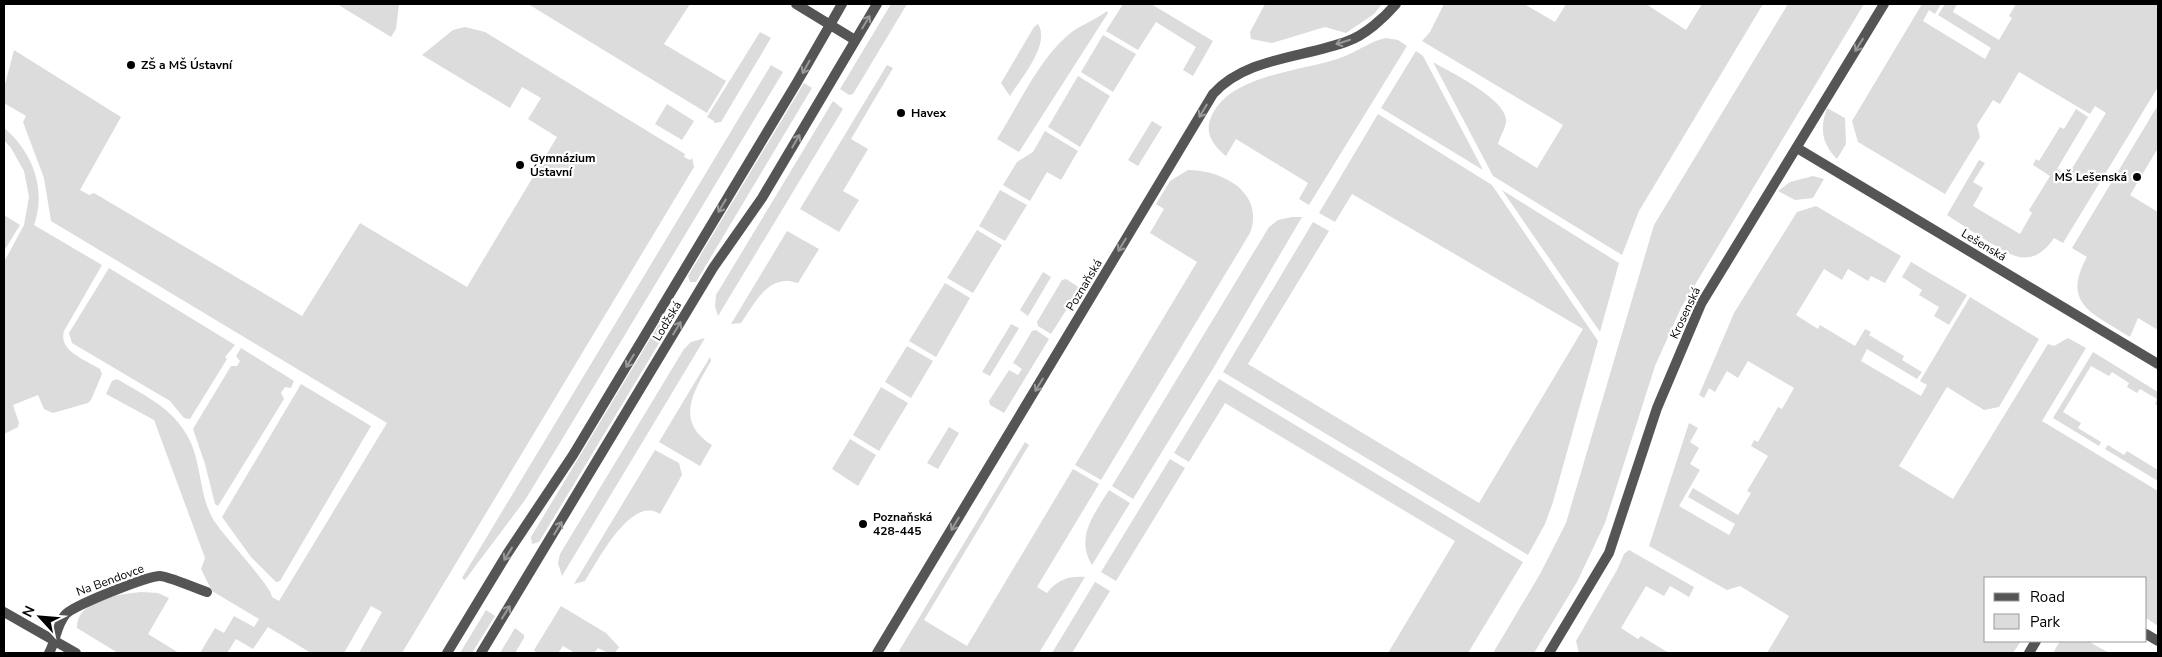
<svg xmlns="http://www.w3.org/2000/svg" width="2162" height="657" font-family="'Nunito Sans',sans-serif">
<rect width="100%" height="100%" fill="#fff"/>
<!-- green -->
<g fill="#dcdcdc">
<polygon points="337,4 399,4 396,29 391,37"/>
<polygon points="528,4 690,4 664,44 726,81 707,113"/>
<polygon points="891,4 907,4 853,94 849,95 840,89"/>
<polygon points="1123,4 1151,4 1213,41 1193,76 1183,70 1196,47 1156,22 1138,50 1106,31"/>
<polygon points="1265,4 1382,4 1374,14 1346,33 1325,27 1272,43 1251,39 1250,32"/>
<path d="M1444,4H1524L1555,22L1566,4H1646L1686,30L1702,4H1763L1639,211L1622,255L1493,176L1433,62C1450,72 1509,100 1506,122C1505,129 1500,137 1498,144L1537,168L1563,125L1422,41L1430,32Z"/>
<polygon points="1788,4 1864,4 1681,308 1655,366 1605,523 1577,582 1534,653 1493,653 1540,574 1566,523 1654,225"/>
<path d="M1922,4H1941L1935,14L1929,10L1923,21L1985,59L1991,48L1938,15L1945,4H1957L1953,12L1999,40L2012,18L2009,16L2016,4H2158V87L2063,243L2054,238C2046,250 2035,260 2019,257C2006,255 1961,224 1947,215L1979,160L1985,163L1973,182L1983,188L1973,206L2020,234L2032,213L2029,210L2050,176L2033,165L2036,159L2039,161L2060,127L2064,129L2076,109L2088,117L2057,169L2068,175L2106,113L2095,106L2090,114L2019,72L2000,104L1993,100L1977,125L1980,137L1945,194L1858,142L1852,121Z"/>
<path d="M1107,11L1108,13L1019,152L997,139C1018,106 1038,61 1067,36C1079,25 1094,21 1107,11Z"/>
<path d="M1038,24C1051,44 1021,78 1010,96L1001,83L1034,27Z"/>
<path d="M465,27L485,32L685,154L684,157L690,160L692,158L694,167L402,653H359L382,612L371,606L344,653H311L268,627L253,649L236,639L227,653H200L215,628L224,633L234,616L254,627L259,619L212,591L201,569L205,558L154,420L106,394L112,381L117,379C142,394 169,406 185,432C202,457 198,493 213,519C223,536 271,585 272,597L279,601L387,423L51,221L44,178L23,122L26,116L4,103V88L14,50L121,117L80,190L89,195L94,193L302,316L360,223L467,287L557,137L528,119L541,98L522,87L510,108L422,55L453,30Z"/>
<polygon points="760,32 771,38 721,122 714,123 714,121 707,117"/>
<polygon points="1103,35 1136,54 1113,92 1081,72"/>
<path d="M1386,38L1398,40L1407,46L1309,205L1299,199L1308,183L1236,139L1226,156C1215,147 1205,135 1210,120C1226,75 1298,72 1337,59C1354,54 1370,41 1386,38Z"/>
<polygon points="1416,51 1423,56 1483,170 1381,108"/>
<polygon points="771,65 783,72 558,446 525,500 465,580 462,578"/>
<polygon points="887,65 893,68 851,139 868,149 843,191 859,200 839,232 800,209"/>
<polygon points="1078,76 1110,96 1080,147 1048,127"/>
<polygon points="804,83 812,88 696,282 690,282 688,276"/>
<polygon points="833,101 843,109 718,316 715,306 716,295"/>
<polygon points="667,104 694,121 682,140 655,124"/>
<path d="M2158,105V148L2130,195L2158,212V330L2138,318L2130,337C2095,314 2060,305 2087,257L2072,248Z"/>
<path d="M1827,108L1845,118L1846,144L1837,159C1821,143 1820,128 1827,108Z"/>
<polygon points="1378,114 1492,185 1598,341 1553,502 1545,524 1528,555 1223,372 1313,222 1329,231 1248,364 1479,503 1583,329 1352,194 1335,222 1319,213"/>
<polygon points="1152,121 1162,127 1138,166 1128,160"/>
<path d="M4,128C32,151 47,189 34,225L102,265L64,331C58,351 86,360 100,369L102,374L91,400L88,403L53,413L44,409L38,395L13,405L19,423L18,427L4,434V262L24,225L29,197L24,171L11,148L4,140Z"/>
<polygon points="1045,131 1078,151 1061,180 1047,172 1030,201 1003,185 1017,162 1033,152"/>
<path d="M1188,170C1223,170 1265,193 1250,233L1101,480L1075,465L1197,262L1150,233L1164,209L1156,204L1170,181Z"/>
<polygon points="1813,176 1824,179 1813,198 1795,200 1778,191 1790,182"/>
<polygon points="1000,190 1027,205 1005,241 979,226"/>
<polygon points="1502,190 1619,263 1600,332"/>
<polygon points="1816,206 1901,256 1885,283 1871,276 1868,281 1848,269 1842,280 1824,269 1796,315 1818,329 1820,325 1855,346 1865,329 1871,332 1869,335 1904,356 1902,360 1922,372 1917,379 1867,349 1861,361 1921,396 1927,385 1920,381 1970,297 2039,339 1999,407 1984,410 1947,387 1899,466 1953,499 2048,344 2054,346 2068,338 2086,348 2042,421 2158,491 2158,626 2146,618 2146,578 1986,578 1986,641 2021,641 2013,653 1767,653 1789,616 1740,586 1727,590 1649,546 1689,423 1698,428 1690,442 1699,448 1690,464 1700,470 1679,506 1729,535 1735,524 1688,497 1693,488 1738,515 1751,493 1747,491 1768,456 1751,446 1754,440 1758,442 1778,407 1782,409 1794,388 1748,361 1738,378 1727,371 1715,392 1709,388 1704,398 1699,395 1734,313 1797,212"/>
<polygon points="4,215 20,225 4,251"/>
<polygon points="1292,217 1302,217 1214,367 1133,499 1112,486 1269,227 1278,220"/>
<polygon points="977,230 1002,245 973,293 947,278"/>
<path d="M787,231L819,249L798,283C768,273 756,302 741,323L731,324Z"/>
<polygon points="1911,262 1967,295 1949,325 1934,316 1939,307 1919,295 1922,290 1902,277"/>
<polygon points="109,268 235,345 225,357 227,359 190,419 184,418 170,401 72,343 69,333"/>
<polygon points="1043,272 1051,277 1028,316 1020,310"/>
<polygon points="1066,279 1080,288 1051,334 1038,326 1037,322 1062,280"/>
<polygon points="945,283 970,298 936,357 909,341"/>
<polygon points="662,323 667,325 667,330 539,542 532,544 531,537 659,324"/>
<polygon points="1011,324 1019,328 990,376 982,372"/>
<polygon points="1036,330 1049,339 1004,413 990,405 989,401 1009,370 1018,375 1022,369 1013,363 1032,331"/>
<polygon points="705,338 562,576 558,563 560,554 684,349 691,342"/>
<polygon points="907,346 933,361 911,398 885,382"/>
<polygon points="241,348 294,381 291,388 285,387 281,393 284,399 218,506 215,504 205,464 193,429 231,366 237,366 240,361 236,356"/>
<polygon points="2093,352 2158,392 2158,406 2155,404 2157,399 2140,389 2137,393 2127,387 2129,383 2112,372 2109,376 2091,366 2063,412 2081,423 2078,428 2101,442 2099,446 2053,418"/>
<path d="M710,357L711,361C694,391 674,421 712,445L700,466L659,442Z"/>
<polygon points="1219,379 1523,562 1468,653 1388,653 1455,541 1225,403 1189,462 1174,453"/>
<polygon points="301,384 371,426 280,581 276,582 251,557 222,517"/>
<polygon points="881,387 908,403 879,451 853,435"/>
<polygon points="949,427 959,433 938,469 927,463"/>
<polygon points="850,439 876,455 858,486 832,469"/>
<path d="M1025,442L1029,445L924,620L967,646L1073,469L1099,484L1037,587L1047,593C1057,580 1068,576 1085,577L1039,653H902L899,651Z"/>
<polygon points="2108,445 2124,455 2127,451 2158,470 2158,481 2105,449"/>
<path d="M655,450L679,463L682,475L660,514C631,495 598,561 585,581L574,584Z"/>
<polygon points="1170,459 1185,468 1116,581 1101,572"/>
<path d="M1109,490L1130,503L1092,565C1075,537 1094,515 1109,490Z"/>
<polygon points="1629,550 1694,587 1689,597 1670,586 1664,596 1646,586 1621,628 1638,639 1641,636 1669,653 1579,653 1576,641 1617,570 1624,554"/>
<polygon points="1095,582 1110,591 1072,653 1052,653"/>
<path d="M141,592L158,593L169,598L148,634L179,653H118L77,628C76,600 120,594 141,592Z"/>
<polygon points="561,606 606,633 619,647 615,653 608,653 598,648 594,653 575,653 563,646 558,653 536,653 534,650"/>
<polygon points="486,610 495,616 472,653 460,653"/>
<polygon points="515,628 524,635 524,638 515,653 500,653"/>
<polygon points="2060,641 2088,641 2109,653 2053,653"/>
</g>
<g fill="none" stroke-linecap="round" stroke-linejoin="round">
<!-- minor -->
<g stroke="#555" stroke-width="10">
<polyline points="796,4 855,40"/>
<polyline points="1797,148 2158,364"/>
<polyline points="4,612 76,653"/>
<polyline points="2146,634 2158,641"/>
<path d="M49,653C56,641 56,626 65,615C71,606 148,576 160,576C168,576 197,589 207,592"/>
<path d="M877,653L1213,94C1246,57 1304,58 1348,41C1365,35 1384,18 1396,4"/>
<polyline points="1549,653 1609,553 1657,408 1701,304 1884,4"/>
<polyline points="2029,653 2036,641"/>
</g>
<!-- tertiary -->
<g stroke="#555" stroke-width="10">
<polyline points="447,653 507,554 573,455 796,84 842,4"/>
<polyline points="481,653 713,268 762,198 877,4"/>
</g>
</g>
<!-- one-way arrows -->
<defs><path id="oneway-shaft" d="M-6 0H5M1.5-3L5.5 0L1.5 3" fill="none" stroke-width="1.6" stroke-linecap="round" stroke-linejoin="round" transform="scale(1.25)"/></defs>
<g stroke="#999">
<use href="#oneway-shaft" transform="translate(866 22) rotate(-59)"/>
<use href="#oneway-shaft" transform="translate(1343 42) rotate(162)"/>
<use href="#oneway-shaft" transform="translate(1859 45) rotate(122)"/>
<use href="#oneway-shaft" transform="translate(806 67) rotate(119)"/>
<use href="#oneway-shaft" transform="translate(1203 111) rotate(121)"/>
<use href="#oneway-shaft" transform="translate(796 141) rotate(-60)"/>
<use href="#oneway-shaft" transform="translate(722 206) rotate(121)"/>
<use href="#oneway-shaft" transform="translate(1122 245) rotate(121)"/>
<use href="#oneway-shaft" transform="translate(677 328) rotate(-59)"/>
<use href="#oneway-shaft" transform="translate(630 361) rotate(121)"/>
<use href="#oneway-shaft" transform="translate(1039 385) rotate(121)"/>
<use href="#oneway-shaft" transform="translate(955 524) rotate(121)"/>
<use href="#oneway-shaft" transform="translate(558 528) rotate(-59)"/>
<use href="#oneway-shaft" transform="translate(508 554) rotate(122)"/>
<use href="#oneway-shaft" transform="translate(506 612) rotate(-58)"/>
</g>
<!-- markers -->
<g fill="#000" stroke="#fff" stroke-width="2">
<circle cx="131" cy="65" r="5"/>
<circle cx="901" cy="113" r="5"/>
<circle cx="520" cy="165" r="5"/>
<circle cx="2137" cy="177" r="5"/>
<circle cx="863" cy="524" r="5"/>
</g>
<g text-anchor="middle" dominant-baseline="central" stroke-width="4.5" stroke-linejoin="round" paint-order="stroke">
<!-- poi labels -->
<g font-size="12" font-weight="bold" fill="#000" stroke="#fff" text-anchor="start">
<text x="141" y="65">ZŠ a MŠ Ústavní</text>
<text x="911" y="113">Havex</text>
<text x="530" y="158">Gymnázium<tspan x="530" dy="14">Ústavní</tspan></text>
<text x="2127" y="177" text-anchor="end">MŠ Lešenská</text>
<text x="873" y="517">Poznaňská<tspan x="873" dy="14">428-445</tspan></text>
</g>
<!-- street labels -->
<g font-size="12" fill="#000" stroke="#fff">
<text transform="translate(1984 245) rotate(31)">Lešenská</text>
<text transform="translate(1084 285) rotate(-59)">Poznaňská</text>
<text transform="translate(1685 313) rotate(-65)">Krosenská</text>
<text transform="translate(667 321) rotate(-59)">Lodžská</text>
<text transform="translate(110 580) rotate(-20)">Na Bendovce</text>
</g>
</g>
<!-- border -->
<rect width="2162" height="657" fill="none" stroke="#000000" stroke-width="10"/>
<!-- legend -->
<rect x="1984" y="577" width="162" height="65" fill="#ffffff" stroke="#999999"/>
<rect x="1994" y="593" width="25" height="8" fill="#555555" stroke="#999999"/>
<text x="2030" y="602" font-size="15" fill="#000000">Road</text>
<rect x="1994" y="614" width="25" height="15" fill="#dcdcdc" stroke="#999999"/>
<text x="2030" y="627" font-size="15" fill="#000000">Park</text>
<!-- north arrow -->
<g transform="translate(40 617) rotate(296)" stroke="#ffffff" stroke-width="4" paint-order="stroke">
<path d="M0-4L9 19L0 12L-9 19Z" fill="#000000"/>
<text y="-8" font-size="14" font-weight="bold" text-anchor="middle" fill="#000000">N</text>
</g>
</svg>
